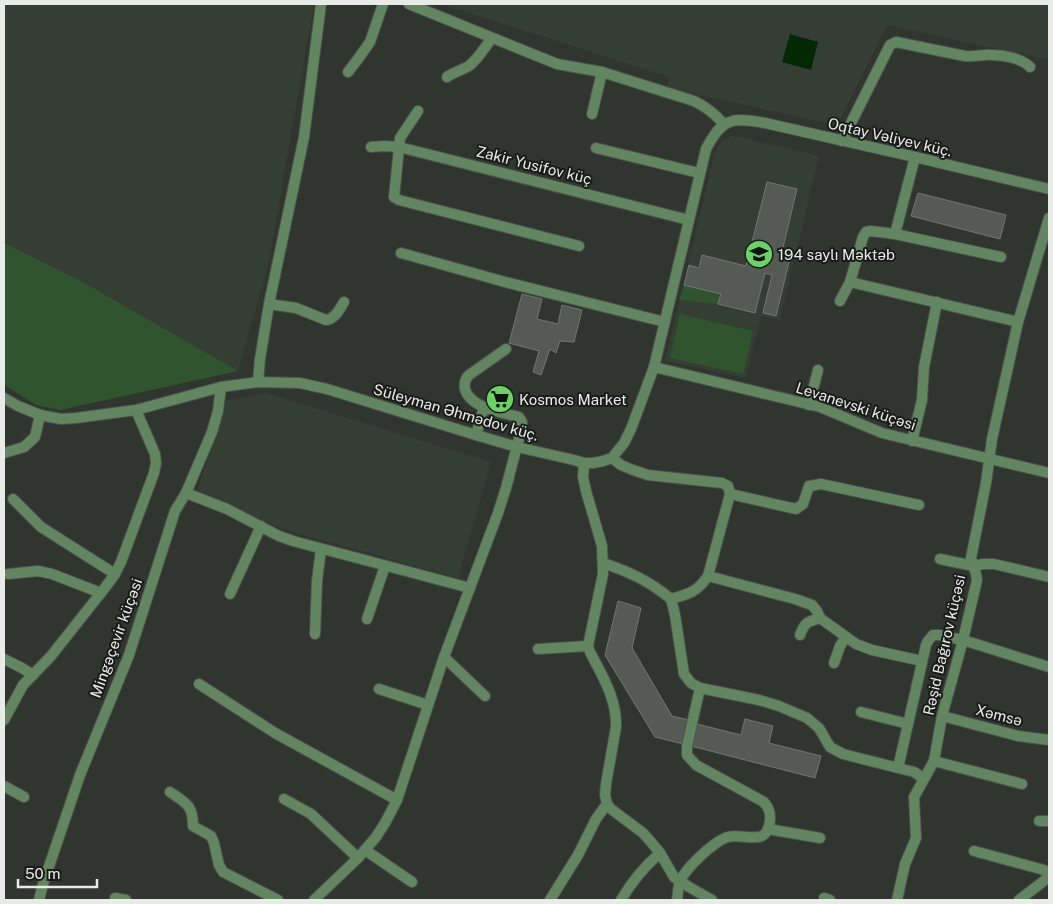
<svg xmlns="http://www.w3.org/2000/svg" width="1053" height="904" font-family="'Public Sans',sans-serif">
<rect width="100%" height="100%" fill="#313530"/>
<!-- built -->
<g fill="#353e34">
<polygon points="4,4 314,4 268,266 238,371 60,410 36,405 4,386"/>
<polygon points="441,4 1049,4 1049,60 887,25 837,125 667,88 669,77"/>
<polygon points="733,136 744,138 819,156 780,320 761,316 746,378 665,361 715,152 722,141"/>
<polygon points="267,393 491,462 458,578 282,529 197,492 227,400"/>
</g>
<!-- green -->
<g fill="#30552e">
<polygon points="4,243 79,280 238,371 60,410 36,405 4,384"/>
<polygon points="684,285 721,294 718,304 679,300"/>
<polygon points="680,314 753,331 743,374 670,358"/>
</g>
<!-- water -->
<polygon fill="#012902" points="790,34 818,42 811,70 782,62"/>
<!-- building -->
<g fill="#555a54" stroke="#727771">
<polygon points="767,182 797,189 781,256 790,258 776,316 763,313 772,275 765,273 755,313 718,304 721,294 684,285 689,265 699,268 702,255 746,266"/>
<polygon points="918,193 1006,215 1000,239 911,216"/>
<polygon points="522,294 542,299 537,319 558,324 562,305 582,310 574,342 560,341 556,353 550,349 541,375 533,372 539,351 509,343"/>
<polygon points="618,601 641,608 632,648 672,716 689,720 683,744 655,737 605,655"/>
<polygon points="745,719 773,726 769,743 821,756 815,778 691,746 697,724 741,735"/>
</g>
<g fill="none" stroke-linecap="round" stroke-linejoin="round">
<defs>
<g id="minor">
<path d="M409,4L557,64L602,72L694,101C707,107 715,114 724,124"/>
<polyline points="348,72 358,59 370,42 383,4"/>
<path d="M447,77C454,72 462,70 469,66C478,59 485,47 492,38"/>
<polyline points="418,111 400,138 394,197 399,200 579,246"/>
<polyline points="592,114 602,72"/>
<path d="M842,141L890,45L896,42L965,56C975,57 984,54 993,55C1004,55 1023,59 1030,67"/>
<polyline points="371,147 384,146 399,147 689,220"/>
<polyline points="596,148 699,173"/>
<polyline points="895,234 915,157"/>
<polyline points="401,253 505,282 665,322"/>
<polyline points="850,282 1018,322"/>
<polyline points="840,301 850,282 863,237 866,232 871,231 895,234 1001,257"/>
<path d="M269,304L296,308L326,320C335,319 340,309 344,302"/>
<polyline points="654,367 820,407 882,433 1049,473"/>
<polyline points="258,382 260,359 269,304 304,137 321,4"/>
<polyline points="809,405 818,370"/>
<polyline points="476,435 484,407"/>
<polyline points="912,441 922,400 924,367 937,302"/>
<polyline points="4,453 24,447 35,437 40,415"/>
<path d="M584,463L583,477L586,491L602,546L603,574L588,646L590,652C602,675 617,699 616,727L606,784L605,795L607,804L611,809L643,833L651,842L660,853L674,877L689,887L712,900"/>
<polyline points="186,493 227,509 279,536 293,541 470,588"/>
<polyline points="730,494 796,509 803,504 809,486 821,484 919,505"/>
<polyline points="13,499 41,527 115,574"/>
<polyline points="940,559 974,566 983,564 994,564 1049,577"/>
<path d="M603,563C630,572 649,581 671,599C689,594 697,592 708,576L730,494L728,486L722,483L648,475L633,470L621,465L612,458"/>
<polyline points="8,574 38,571 52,574 101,593"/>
<polyline points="708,576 795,599 812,605 817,611 820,618 856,644 872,650 922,661"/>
<polyline points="230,594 261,526"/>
<polyline points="671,599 675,615 684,674 691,683 700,688 759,700 779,706 807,718 819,728 830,747 843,754 914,772 923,778"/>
<polyline points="367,619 385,566"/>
<polyline points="315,634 317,581 321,549"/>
<path d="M800,635C805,622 807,622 820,618"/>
<polyline points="538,649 588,646"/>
<polyline points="444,657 485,696"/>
<polyline points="4,659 22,668 33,675"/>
<polyline points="834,663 840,646 846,637"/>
<polyline points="199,684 275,733 397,800"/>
<polyline points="379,689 428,705"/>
<polyline points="861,712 908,724"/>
<polyline points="942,716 1018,736 1049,740"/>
<polyline points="4,720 23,685 51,656 104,589 115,574 121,562 154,473 156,463 155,454 136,410"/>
<polyline points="934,761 1022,784"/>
<polyline points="898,768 926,645 928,641 933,635 939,635 963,640 1049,667"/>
<polyline points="4,786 24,797"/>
<path d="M170,792C186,803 193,805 193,826L211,836L214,843L219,865L223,872L278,900"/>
<polyline points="284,799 311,814 358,858"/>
<polyline points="1039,821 1049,821"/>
<polyline points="768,829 820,838"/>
<polyline points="365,850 412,882"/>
<polyline points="974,851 1044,870 1049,874"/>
<polyline points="115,898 126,900"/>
<polyline points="824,898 830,900"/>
<polyline points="39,900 43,884 80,775 129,655 175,511 186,493 212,432 218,411 221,387"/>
<path d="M314,900L358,858L376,837L385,823L397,800L444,657L498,513L506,488L522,427V422L519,417C503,413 470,408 465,389C464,384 465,379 469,375L506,349"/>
<polyline points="550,900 578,855 596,819 607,804"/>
<path d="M621,900C631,883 645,866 660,853"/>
<path d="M677,900C678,894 678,887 680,881C686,868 714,841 728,837C738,834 753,840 762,836C770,832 772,816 768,808C767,806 765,804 764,802L696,765L687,755V746L700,688"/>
<polyline points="897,900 905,864 916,838 914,797 934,761 942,716 963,640 977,580 976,574 971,558 986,483 992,439 1018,322 1049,218"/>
<polyline points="1019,900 1049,877"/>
</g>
<path id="tertiary" d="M4,398L18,406L40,415L61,419L76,418L136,410L221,387L258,382L300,383L327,389L476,435L517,447L574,460L584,463H593L603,461L612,458L624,443L631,429L654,367L706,149C722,118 732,117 765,123L915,157L1049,189"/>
</defs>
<!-- minor casing -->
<use href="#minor" stroke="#4e524d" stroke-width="12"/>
<!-- tertiary casing -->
<use href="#tertiary" stroke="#4e524d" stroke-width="12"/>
<!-- minor -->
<use href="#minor" stroke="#62865f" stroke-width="10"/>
<!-- tertiary -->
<use href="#tertiary" stroke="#62865f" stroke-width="10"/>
</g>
<!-- icons -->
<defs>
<symbol id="school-disc" viewBox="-11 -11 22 22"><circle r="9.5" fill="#69d464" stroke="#1a1c1a"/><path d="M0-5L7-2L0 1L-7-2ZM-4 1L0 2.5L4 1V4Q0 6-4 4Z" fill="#111"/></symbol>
<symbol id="supermarket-disc" viewBox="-11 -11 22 22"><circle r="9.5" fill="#69d464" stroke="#1a1c1a"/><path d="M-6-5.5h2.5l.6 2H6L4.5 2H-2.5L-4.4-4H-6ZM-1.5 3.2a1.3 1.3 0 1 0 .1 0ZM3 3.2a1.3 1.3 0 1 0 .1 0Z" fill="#111"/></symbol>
</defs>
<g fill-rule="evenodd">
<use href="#school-disc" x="743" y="238" width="32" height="32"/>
<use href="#supermarket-disc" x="484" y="383" width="32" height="32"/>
</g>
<g text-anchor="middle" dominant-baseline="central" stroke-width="4" stroke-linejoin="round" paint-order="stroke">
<!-- street labels -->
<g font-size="15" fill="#e8ebe7" stroke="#1a1c1a">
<text transform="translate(890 137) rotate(13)">Oqtay Vəliyev küç.</text>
<text transform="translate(534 165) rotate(14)">Zakir Yusifov küç</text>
<text transform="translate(856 406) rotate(18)">Levanevski küçəsi</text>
<text transform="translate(456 412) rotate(16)">Süleyman Əhmədov küç.</text>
<text transform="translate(116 638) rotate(-70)">Mingəçevir küçəsi</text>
<text transform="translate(944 645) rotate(-77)">Rəşid Bağırov küçəsi</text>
<text transform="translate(999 715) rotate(14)">Xəmsə</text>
</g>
<!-- poi labels -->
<g font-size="15" fill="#e8ebe7" stroke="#1a1c1a" text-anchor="start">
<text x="778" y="254">194 saylı Məktəb</text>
<text x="519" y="399">Kosmos Market</text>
</g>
</g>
<!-- border -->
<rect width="1053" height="904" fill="none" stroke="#e8ebe7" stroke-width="10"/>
<!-- scale -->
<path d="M18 879v8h79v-8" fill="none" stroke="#e8ebe7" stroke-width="2.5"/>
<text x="25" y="879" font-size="15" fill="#e8ebe7" stroke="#1a1c1a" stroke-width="4" paint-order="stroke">50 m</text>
</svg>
